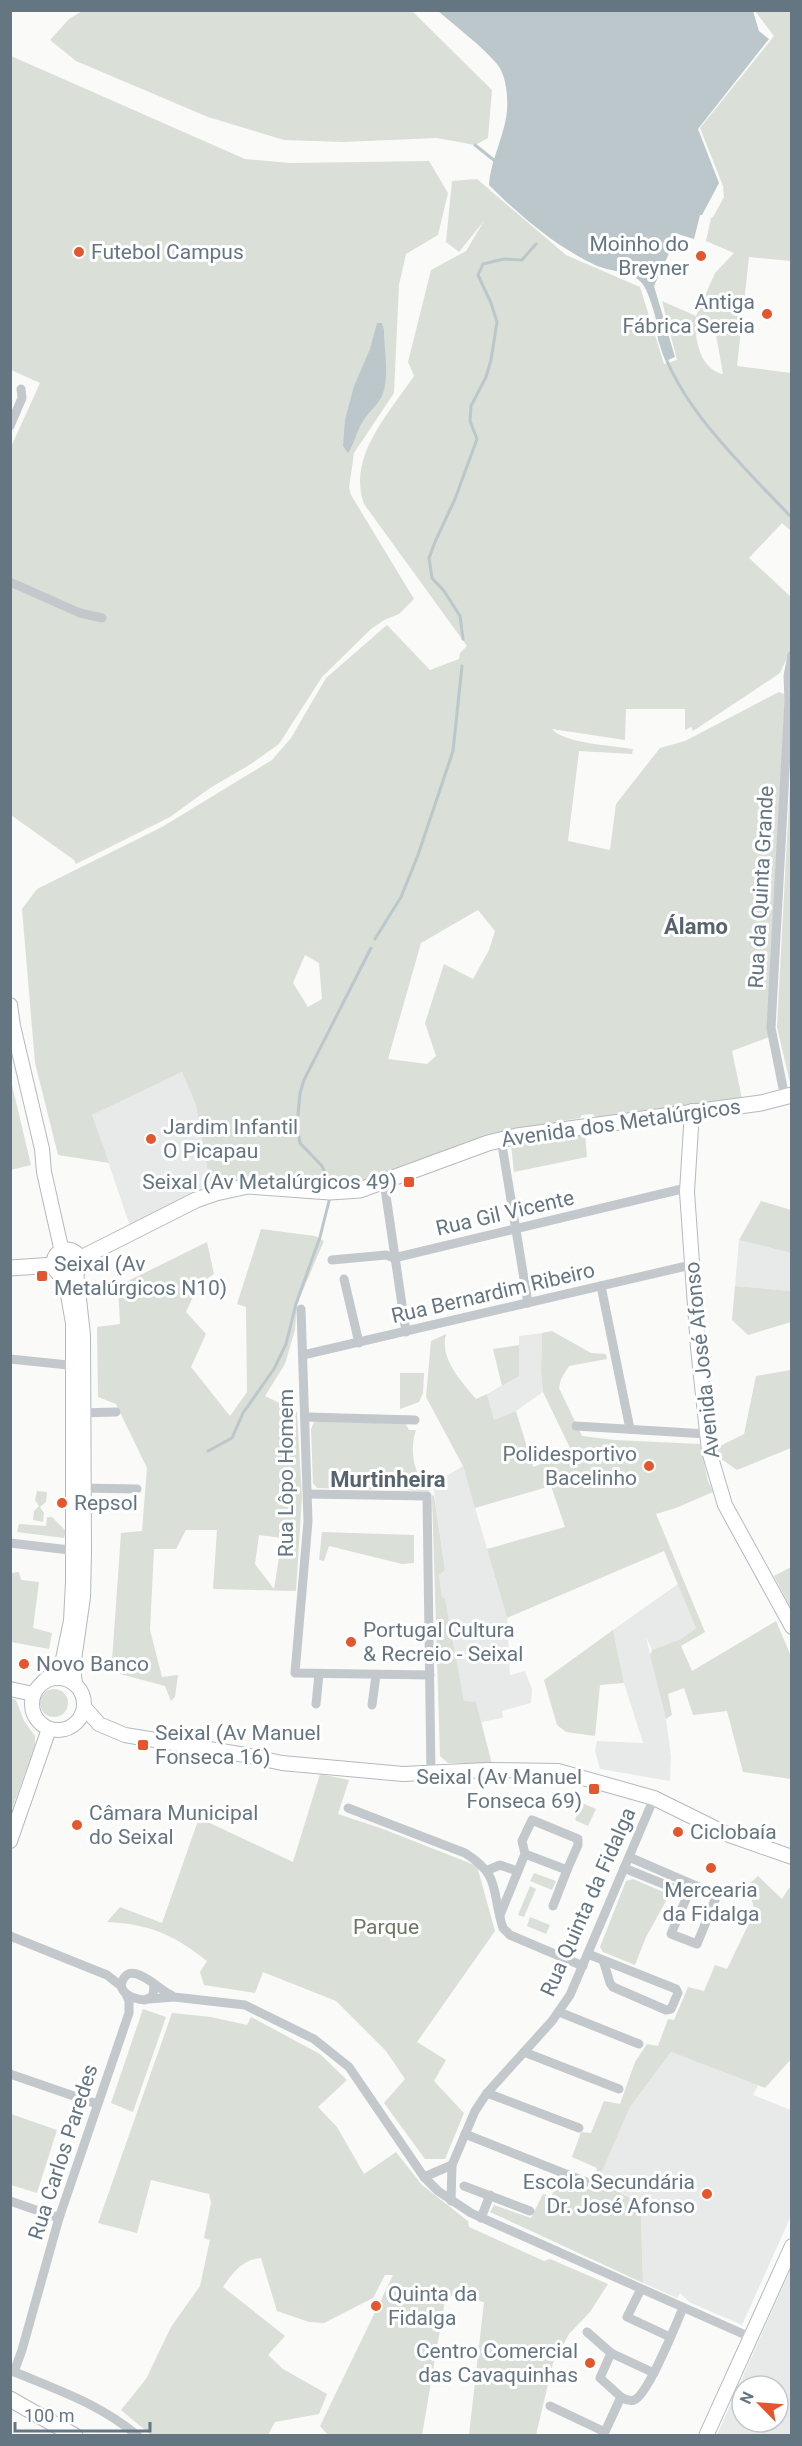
<svg xmlns="http://www.w3.org/2000/svg" width="802" height="2446" font-family="Roboto,sans-serif">
<rect width="100%" height="100%" fill="#fafaf8"/>
<!-- built -->
<g fill="#e8e9e9" fill-rule="evenodd">
<polygon points="182,1072 196,1105 210,1184 130,1226 92,1115"/>
<polygon points="739,1240 791,1253 791,1291 735,1286"/>
<polygon points="542,1333 541,1372 543,1392 516,1411 494,1420 487,1394 519,1376 519,1336"/>
<polygon points="463,1466 507,1618 510,1675 525,1671 532,1689 531,1703 502,1711 503,1718 481,1722 476,1702 464,1702 445,1599 442,1597 439,1575 445,1570 433,1484"/>
<polygon points="678,1584 696,1628 681,1639 652,1650 646,1637 666,1719 671,1757 670,1781 600,1769 595,1751 597,1741 643,1743 624,1683 613,1630"/>
<polygon points="671,2052 758,2085 753,2095 791,2110 791,2216 742,2325 689,2302 680,2293 677,2298 643,2283 641,2220 642,2211 648,2206 598,2181 630,2107"/>
<path d="M791,2266V2435H717L788,2275ZM742,2386H778V2422H742Z"/>
</g>
<!-- green -->
<g fill="#dadfd7" fill-rule="evenodd">
<polygon points="82,11 412,11 492,90 488,138 475,145 437,138 343,142 284,140 208,117 76,61 50,40 69,19"/>
<path d="M755,11H791V261L749,257L737,366L791,373V531L782,523L749,558L791,597V649L780,673L693,731L691,727L685,730V709H626L625,740L552,729C562,743 615,746 633,749L632,754L579,751L568,841L610,850L616,804L660,748L685,741L779,692L785,694L769,1037L732,1051L742,1099L597,1118L592,1114L582,1115L580,1118L515,1129L358,1183L336,1186L250,1179L210,1184L196,1105L182,1072L92,1115L109,1163L58,1155L35,1063L22,909L37,889L162,827L272,760L291,738L326,678L387,625L430,670L459,659L460,653L467,646L364,504C347,457 389,413 414,376L408,362L431,270L466,251L484,221L459,252L446,242L452,181L477,179L566,255L640,287L664,364L677,360L662,301L696,316L715,273L734,253L706,241L711,218L713,217L724,197L723,186L700,128L774,36ZM715,329L723,374H722C705,369 698,352 696,334ZM478,910L495,931L489,950L473,979L444,964L425,1023L436,1056L427,1064L388,1059L421,943ZM305,955L319,963L322,999L308,1007L293,983Z"/>
<polygon points="11,56 245,159 290,163 429,161 448,193 438,235 406,254 399,285 394,393 354,453 349,488 351,495 414,599 399,614 384,620 371,629 322,677 279,744 251,764 210,788 170,817 76,864 74,860 11,815 11,447 40,383 11,370"/>
<polygon points="791,764 792,1087 791,1087 777,1027"/>
<polygon points="11,1081 31,1165 11,1170 10,1170"/>
<polygon points="585,1133 587,1157 514,1172 511,1145"/>
<polygon points="761,1201 791,1210 791,1253 739,1240"/>
<path d="M261,1229L315,1236L324,1241L297,1304L295,1330L285,1364L265,1396L297,1412L302,1497L296,1591L213,1589L217,1530H186L176,1549H154L150,1630L162,1677L178,1675L175,1697L171,1701L165,1686L120,1674L112,1661L121,1533L142,1531L147,1468L116,1404L98,1397L97,1327L120,1324L118,1286L207,1242L214,1274L199,1284L186,1312L206,1334L191,1367L230,1416L247,1392L246,1307L237,1304ZM259,1535L282,1538L274,1589L255,1564Z"/>
<polygon points="735,1286 791,1291 791,1322 748,1335 732,1320"/>
<path d="M552,1331L591,1353L606,1354L607,1359L569,1366L561,1379L559,1388L582,1436L615,1440L700,1444L708,1481L713,1492L676,1508L656,1514L705,1632L681,1646L692,1671L776,1621L791,1656V1779L743,1772L727,1711L693,1715L684,1688L668,1694L672,1715L666,1719L650,1655L652,1650L681,1639L696,1628L664,1551L507,1618L487,1549L565,1527L551,1486L475,1508L463,1466L426,1397L431,1341L446,1334C439,1358 462,1382 476,1399L487,1394L494,1420L516,1411L533,1467L572,1452L543,1392L541,1372L542,1333Z"/>
<polygon points="519,1345 519,1376 502,1386 493,1349"/>
<polygon points="791,1370 791,1448 737,1470 717,1456 718,1447 744,1434 756,1376"/>
<polygon points="400,1373 424,1373 423,1393 419,1402 400,1409"/>
<path d="M318,1421L405,1423L409,1430H416C409,1451 414,1476 430,1491L317,1488L313,1483L311,1429L314,1422Z"/>
<polygon points="37,1491 47,1492 46,1502 40,1507 44,1513 43,1522 33,1520 34,1511 39,1506 35,1500"/>
<polygon points="434,1495 445,1570 439,1575 442,1597 445,1599 464,1701 476,1702 492,1764 448,1763 440,1756 432,1496"/>
<polygon points="47,1517 52,1517 66,1531 64,1538 17,1532 19,1524 46,1526"/>
<polygon points="322,1532 414,1535 414,1563 402,1564 329,1546 324,1561 319,1560"/>
<polygon points="791,1567 791,1609 774,1576"/>
<polygon points="19,1572 21,1580 39,1582 33,1628 52,1633 49,1649 11,1642 11,1573"/>
<polygon points="613,1630 624,1683 600,1685 595,1736 566,1732 557,1725 544,1680"/>
<circle cx="54" cy="1703" r="14"/>
<polygon points="11,1698 16,1700 24,1721 35,1736 35,1745 11,1812"/>
<path d="M320,1774L349,1780L338,1814L383,1829L477,1866L495,1931L417,2042L446,2060L434,2081L464,2113L445,2159H425L384,2103L405,2079L386,2051L336,2001L263,1972L255,1993L204,1985L200,1972L207,1961C174,1935 150,1924 107,1922L120,1907L162,1923L199,1818L293,1862Z"/>
<polygon points="582,1803 596,1809 588,1826 575,1820"/>
<polygon points="534,1873 556,1881 552,1890 530,1881"/>
<polygon points="758,1876 782,1899 789,1888 792,1890 792,2058 765,2088 671,2052 630,2107 598,2181 648,2207 642,2211 641,2220 643,2283 490,2212 494,2205 531,2218 543,2194 552,2196 556,2177 591,2190 597,2168 572,2157 581,2132 591,2133 604,2101 620,2104 635,2062 647,2044 658,2046 668,2019 674,2020 688,1987 704,1991 715,1965 727,1969 754,1913 753,1904 747,1886"/>
<polygon points="633,1879 666,1893 666,1901 646,1937 635,1965 603,1952 600,1947 626,1881"/>
<polygon points="530,1886 536,1889 524,1917 518,1915"/>
<polygon points="530,1917 550,1925 546,1934 527,1926"/>
<polygon points="143,2009 166,2017 133,2112 111,2103"/>
<path d="M172,2013L211,2017L247,2025L251,2017L320,2054L347,2080L318,2107L337,2127L364,2174L396,2152L422,2185L468,2221L469,2227L544,2261L550,2259L608,2284L590,2312L569,2334L553,2363L536,2435H469L484,2302L446,2295L422,2435H328L320,2426L393,2275H385L373,2298L324,2323L309,2322L277,2311L261,2258C243,2259 232,2273 223,2287L285,2336L268,2355L283,2369L327,2394L319,2414L275,2422L268,2435H151L121,2410L146,2379L171,2327L200,2286L210,2240L204,2238L211,2203L209,2194L151,2180L137,2233L98,2223Z"/>
<polygon points="11,2114 57,2130 37,2193 11,2185"/>
</g>
<!-- water -->
<g fill="#bbc7cb">
<path d="M438,11H753L759,31L769,39L698,129L719,183L702,215H700L694,239L678,234L654,286L675,357L666,361C661,340 654,304 644,286C635,271 610,272 595,265C555,246 520,216 489,185C490,163 502,141 506,118C509,102 507,76 497,64C481,45 456,27 438,11Z"/>
<path d="M377,323H382L384,330C384,351 390,377 382,396C377,406 367,413 362,423C356,432 355,443 348,453L343,446L345,420L354,386L370,349Z"/>
</g>
<g fill="none" stroke-linecap="round" stroke-linejoin="round">
<!-- stream -->
<g stroke="#bbc7cb" stroke-width="3">
<polyline points="475,145 495,161"/>
<path d="M658,332C671,400 745,468 792,518"/>
<polyline points="463,639 460,616 444,591 432,578 429,558 435,542 455,499 477,439 470,421 471,406 486,377 491,360 497,322 491,303 478,275 483,264 504,259 522,260 536,244"/>
<polyline points="375,939 401,897 418,855 453,751 462,666"/>
<polyline points="331,1186 322,1166 300,1143 297,1126 300,1093 304,1080 371,948"/>
<polyline points="208,1451 232,1438 243,1413 274,1369 286,1344 296,1304 320,1237 329,1201"/>
</g>
<defs>
<g id="secondary">
<polyline points="10,1005 13,1026 42,1149 44,1172 62,1252"/>
<polyline points="692,1111 687,1192 698,1348 709,1451 725,1505 792,1627"/>
<circle cx="58" cy="1704" r="26"/>
<polyline points="43,1682 62,1664 71,1621 73,1582 73,1323 68,1295 59,1273"/>
<polyline points="75,1684 73,1667 83,1597 84,1552 83,1335 76,1272"/>
<polyline points="10,1689 33,1694"/>
<polyline points="84,1707 99,1724 125,1735 245,1755 282,1763 403,1774 487,1770 558,1771 654,1798 729,1835 792,1857"/>
<polyline points="10,1841 49,1729"/>
<polyline points="706,2436 792,2246"/>
</g>
<g id="primary">
<circle cx="67" cy="1263" r="13"/>
<polyline points="79,1259 196,1200 216,1193 248,1186 330,1192 360,1190 488,1143 517,1136 761,1103 792,1095"/>
<polyline points="10,1268 55,1265"/>
<polyline points="10,2399 75,2436"/>
</g>
</defs>
<!-- secondary casing -->
<use href="#secondary" stroke="#b3babf" stroke-width="16"/>
<!-- primary casing -->
<use href="#primary" stroke="#b5babe" stroke-width="17"/>
<!-- street -->
<g stroke="#c3c8cc" stroke-width="9">
<polyline points="10,426 22,398 21,389"/>
<polyline points="10,582 80,613 102,618"/>
<polyline points="785,1098 771,1028 789,700 788,676 792,655"/>
<polyline points="501,1139 528,1303"/>
<polyline points="384,1182 406,1332"/>
<polyline points="332,1260 386,1255 394,1258 686,1188"/>
<polyline points="344,1279 359,1343"/>
<polyline points="601,1286 630,1429"/>
<polyline points="301,1309 308,1521 295,1673 430,1675"/>
<polyline points="303,1355 691,1265"/>
<polyline points="10,1359 78,1366"/>
<polyline points="80,1413 116,1412"/>
<polyline points="306,1417 415,1420"/>
<polyline points="576,1426 706,1434"/>
<polyline points="80,1488 137,1489"/>
<polyline points="308,1494 427,1496 431,1774"/>
<polyline points="10,1543 78,1551"/>
<polyline points="316,1704 319,1674"/>
<polyline points="372,1705 376,1675"/>
<path d="M348,1808L465,1853C502,1876 491,1892 503,1928L510,1935L583,1966"/>
<polyline points="629,1857 717,1895 697,1944 671,1934 692,1885"/>
<polyline points="624,1868 688,1894"/>
<polyline points="488,1870 500,1865 517,1871"/>
<polyline points="553,1906 567,1870"/>
<polyline points="500,1915 525,1854 567,1870 578,1845 578,1839 532,1820 522,1841 525,1854"/>
<polyline points="10,1936 107,1975 121,1986"/>
<polyline points="588,1954 676,1989 678,1993 671,2009 666,2010 613,1987 610,1983 603,1960"/>
<path d="M154,1984L153,1996L145,2000C135,1999 124,1996 121,1986C127,1955 159,1990 171,1995"/>
<polyline points="149,1999 174,1997 245,2005 314,2039 349,2067 424,2177 438,2191 471,2213 750,2337"/>
<polyline points="559,2012 639,2044"/>
<polyline points="524,2052 619,2089"/>
<polyline points="10,2074 97,2104"/>
<polyline points="487,2093 579,2128"/>
<polyline points="465,2134 586,2182"/>
<polyline points="424,2177 452,2165"/>
<polyline points="464,2186 530,2211"/>
<polyline points="10,2201 59,2218"/>
<polyline points="451,2201 452,2165 475,2111 487,2093 552,2021 570,1995 654,1798"/>
<polyline points="481,2218 490,2195"/>
<polyline points="641,2289 627,2317 670,2337"/>
<polyline points="587,2332 611,2353 600,2378 621,2397"/>
<polyline points="611,2353 654,2373"/>
<path d="M10,2370C57,2390 99,2403 138,2436"/>
<polyline points="14,2372 22,2350 59,2218 129,2013 129,2001 126,1994"/>
<polyline points="550,2406 605,2432"/>
<path d="M603,2436L621,2397C625,2399 629,2402 634,2400C648,2395 676,2324 683,2308"/>
</g>
<!-- secondary -->
<use href="#secondary" stroke="#fff" stroke-width="14"/>
<!-- primary -->
<use href="#primary" stroke="#fff" stroke-width="15"/>
</g>
<!-- markers -->
<g fill="#e4572e" stroke="#fff" stroke-width="2">
<circle cx="79" cy="252" r="6"/>
<circle cx="701" cy="256" r="6"/>
<circle cx="767" cy="314" r="6"/>
<circle cx="151" cy="1139" r="6"/>
<rect x="403" y="1176" width="12" height="12" rx="3"/>
<rect x="36" y="1270" width="12" height="12" rx="3"/>
<circle cx="649" cy="1466" r="6"/>
<circle cx="62" cy="1503" r="6"/>
<circle cx="351" cy="1642" r="6"/>
<circle cx="24" cy="1664" r="6"/>
<rect x="137" y="1739" width="12" height="12" rx="3"/>
<rect x="588" y="1783" width="12" height="12" rx="3"/>
<circle cx="77" cy="1825" r="6"/>
<circle cx="678" cy="1832" r="6"/>
<circle cx="711" cy="1868" r="6"/>
<circle cx="707" cy="2194" r="6"/>
<circle cx="376" cy="2306" r="6"/>
<circle cx="590" cy="2363" r="6"/>
</g>
<g text-anchor="middle" dominant-baseline="central" stroke-width="6" stroke-linejoin="round" paint-order="stroke">
<!-- poi labels -->
<g font-size="21" fill="#657683" stroke="#fff" text-anchor="start">
<text x="689" y="244" text-anchor="end">Moinho do<tspan x="689" dy="24">Breyner</tspan></text>
<text x="91" y="252">Futebol Campus</text>
<text x="755" y="302" text-anchor="end">Antiga<tspan x="755" dy="24">Fábrica Sereia</tspan></text>
<text x="163" y="1127">Jardim Infantil<tspan x="163" dy="24">O Picapau</tspan></text>
<text x="397" y="1182" text-anchor="end">Seixal (Av Metalúrgicos 49)</text>
<text x="54" y="1264">Seixal (Av<tspan x="54" dy="24">Metalúrgicos N10)</tspan></text>
<text x="637" y="1454" text-anchor="end">Polidesportivo<tspan x="637" dy="24">Bacelinho</tspan></text>
<text x="74" y="1503">Repsol</text>
<text x="363" y="1630">Portugal Cultura<tspan x="363" dy="24">&amp; Recreio - Seixal</tspan></text>
<text x="36" y="1664">Novo Banco</text>
<text x="155" y="1733">Seixal (Av Manuel<tspan x="155" dy="24">Fonseca 16)</tspan></text>
<text x="582" y="1777" text-anchor="end">Seixal (Av Manuel<tspan x="582" dy="24">Fonseca 69)</tspan></text>
<text x="89" y="1813">Câmara Municipal<tspan x="89" dy="24">do Seixal</tspan></text>
<text x="690" y="1832">Ciclobaía</text>
<text x="711" y="1890" text-anchor="middle">Mercearia<tspan x="711" dy="24">da Fidalga</tspan></text>
<text x="695" y="2182" text-anchor="end">Escola Secundária<tspan x="695" dy="24">Dr. José Afonso</tspan></text>
<text x="388" y="2294">Quinta da<tspan x="388" dy="24">Fidalga</tspan></text>
<text x="578" y="2351" text-anchor="end">Centro Comercial<tspan x="578" dy="24">das Cavaquinhas</tspan></text>
</g>
<!-- street labels -->
<g font-size="21" fill="#657683" stroke="#fff">
<text transform="translate(761 887) rotate(-87)">Rua da Quinta Grande</text>
<text transform="translate(621 1123) rotate(-8)">Avenida dos Metalúrgicos</text>
<text transform="translate(505 1213) rotate(-13)">Rua Gil Vicente</text>
<text transform="translate(493 1293) rotate(-13)">Rua Bernardim Ribeiro</text>
<text transform="translate(702 1360) rotate(-96)">Avenida José Afonso</text>
<text transform="translate(286 1473) rotate(-90)">Rua Lôpo Homem</text>
<text transform="translate(588 1902) rotate(-66)">Rua Quinta da Fidalga</text>
<text transform="translate(63 2152) rotate(-72)">Rua Carlos Paredes</text>
</g>
<!-- park labels -->
<g font-size="21" fill="#687a64" stroke="#fff">
<text x="386" y="1927">Parque</text>
</g>
<!-- neighbourhood labels -->
<g font-size="22" font-weight="bold" fill="#57646e" stroke="#fff">
<text x="696" y="926">Álamo</text>
<text x="388" y="1479">Murtinheira</text>
</g>
</g>
<!-- border -->
<rect width="802" height="2446" fill="none" stroke="#657683" stroke-width="24"/>
<!-- north arrow -->
<g transform="translate(760 2404) rotate(295)"><circle r="28" fill="#ffffff" stroke="#c1c8cd" stroke-width="1.5"/>
<path d="M0-4.5L10 22L0 15L-10 22Z" fill="#e4572e"/>
<text y="-9" font-size="16" font-weight="bold" text-anchor="middle" fill="#657683">N</text>
</g>
<!-- scale -->
<path d="M15 2422v9h135v-9" fill="none" stroke="#657683" stroke-width="3"/>
<text x="24" y="2422" font-size="18" fill="#657683" stroke="#ffffff" stroke-width="4.5" paint-order="stroke">100 m</text>
</svg>
